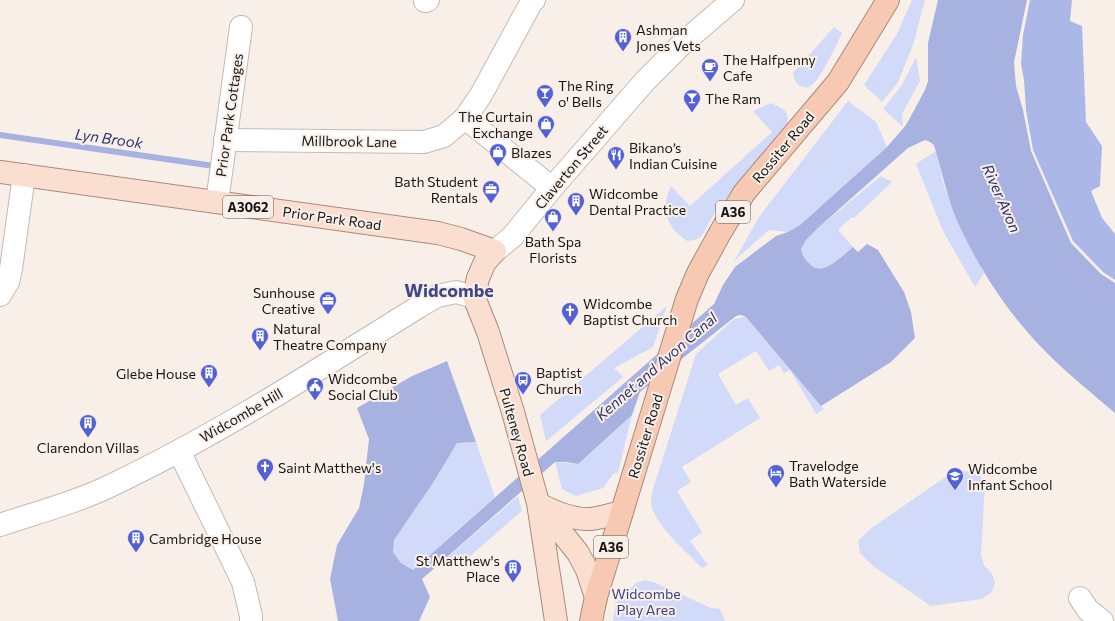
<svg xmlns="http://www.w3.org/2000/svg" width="1115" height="621" font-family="Commissioner,sans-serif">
<rect width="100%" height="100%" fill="#f9efe9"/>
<!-- green -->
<g fill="#d2daf9">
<polygon points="912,0 925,0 913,45 898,82 882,102 864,85 897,34"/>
<path d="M834,27L842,33C837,44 819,83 809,87C807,88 803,87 800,86C795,83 794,78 793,73Z"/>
<polygon points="916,57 920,81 902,114 903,127 883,109 902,85"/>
<polygon points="848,101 876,122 887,147 800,225 788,232 769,230 734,261 759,217"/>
<path d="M771,103C783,109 790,110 787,125L717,209L701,237L695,240L687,241C666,227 660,209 671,186L690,206L772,132L753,111Z"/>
<polygon points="936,151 944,186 958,223 984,273 975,287 943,231 916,164"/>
<path d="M881,176L892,182L854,218L852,217L838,230L853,247C843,255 823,277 811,265C805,260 803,257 801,249L806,240L819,227Z"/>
<polygon points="667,306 653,347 614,368 623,377 546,441 540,415"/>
<path d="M746,317L824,409L816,414L790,370L784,373L779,365L769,371L756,351L718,374L736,405L748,398L760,418L682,467L691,482L677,491L702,532L690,541L708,565L702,568C686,551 660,530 652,508C650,503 652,494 653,489L696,354L734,319Z"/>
<polygon points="632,415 618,473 614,473 603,488 576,496 562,489 555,462 578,464"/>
<polygon points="476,442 495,497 413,570 401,563 393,552 394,540 433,483 457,443"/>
<polygon points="965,471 978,472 985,484 981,555 984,565 992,574 995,583 992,592 982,599 931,606 873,566 860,553 858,541 870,529 950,474"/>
<polygon points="518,496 522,511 463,562 448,557"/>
<polygon points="645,580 656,583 711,608 720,609 725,621 613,621 616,603 636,583"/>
</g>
<!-- forest -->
<polygon fill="#abb7e6" points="1030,0 1072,0 1070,21 1082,26 1086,122 1102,146 1100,186 1091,191 1102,218 1115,234 1115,280 1103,272 1073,241 1033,150 1026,110 1024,80 1021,64 1023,35"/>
<!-- water -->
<path fill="#a7b2e1" d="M938,0H1027L1014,62L1016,86L1023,110L1031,151L1071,243L1101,274L1115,283V413C1093,394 1070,376 1049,355C1011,318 980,271 958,223C947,198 942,171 934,145L930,142L925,140L908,148L819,227L806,240L801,249C803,257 805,260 811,265C823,277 843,255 853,247L858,252L867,244L878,250L904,292L911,312L915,338L891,362L821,406L746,317L741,315L736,316L640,392L632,415L578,464L566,462H555L422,579L430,597L419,621H338L330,579L337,545L359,508L364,484L369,439L357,408L412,376L447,361L476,442L457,443L433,483L394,540L393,552L401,563L413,570L714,304L723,285L735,267L776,236L788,232L800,225L887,147L906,125L925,90L928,81V43Z"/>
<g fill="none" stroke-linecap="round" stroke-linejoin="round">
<!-- stream -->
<polyline stroke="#a7b2e1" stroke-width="6" points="0,135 214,166"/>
<defs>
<g id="minor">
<polyline points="425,1 428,0"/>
<polyline points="465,118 552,188"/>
<polyline points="225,140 424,142 444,136 465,118 481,95 531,3 534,0"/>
<polyline points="217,202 241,27"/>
<polyline points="495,251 512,237 552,188 645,81 684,42 733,0"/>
<polyline points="0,295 8,282 11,269 24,175"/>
<polyline points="179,451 243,582 251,616 251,621"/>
<path d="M0,525C38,512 78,502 114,484C221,433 320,368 420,306L437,296L456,292L474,297"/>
<polyline points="1080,598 1088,610 1102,621"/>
</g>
<g id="major">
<polyline points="0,172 438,233 461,239 495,251 485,262 478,278 474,297 488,332 513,412 538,503 556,621"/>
<polyline points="539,504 578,553 587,570 596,597"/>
<path d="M539,504C554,512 573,520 591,519C601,518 612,514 622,512"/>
</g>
<polyline id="highway" points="591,621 596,597 679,325 687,299 698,273 720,233 744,193 838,82 888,0"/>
</defs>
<!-- minor casing -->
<use href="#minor" stroke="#c4bab5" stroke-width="24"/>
<!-- major casing -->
<use href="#major" stroke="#a98a7a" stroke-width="24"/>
<!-- highway casing -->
<use href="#highway" stroke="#a98a7a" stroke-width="24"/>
<!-- minor -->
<use href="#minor" stroke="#fff" stroke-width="22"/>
<!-- major -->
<use href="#major" stroke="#fadfd1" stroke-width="22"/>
<!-- highway -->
<use href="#highway" stroke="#f7c9b2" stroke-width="22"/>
</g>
<!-- icons -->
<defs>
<symbol id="building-pin" viewBox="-11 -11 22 30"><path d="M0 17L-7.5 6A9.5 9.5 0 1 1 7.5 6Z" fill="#5460d6" stroke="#f9efe9"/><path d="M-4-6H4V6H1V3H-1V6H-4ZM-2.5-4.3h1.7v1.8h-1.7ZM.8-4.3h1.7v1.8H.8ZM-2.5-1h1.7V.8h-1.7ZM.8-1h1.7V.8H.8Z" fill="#fff"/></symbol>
<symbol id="cafe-pin" viewBox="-11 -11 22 30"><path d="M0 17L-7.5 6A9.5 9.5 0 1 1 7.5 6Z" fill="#5460d6" stroke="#f9efe9"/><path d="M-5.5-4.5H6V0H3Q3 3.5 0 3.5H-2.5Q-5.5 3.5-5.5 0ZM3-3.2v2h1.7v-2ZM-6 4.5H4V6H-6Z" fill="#fff"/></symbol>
<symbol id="bar-pin" viewBox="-11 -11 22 30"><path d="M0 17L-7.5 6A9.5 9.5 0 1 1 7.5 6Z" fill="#5460d6" stroke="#f9efe9"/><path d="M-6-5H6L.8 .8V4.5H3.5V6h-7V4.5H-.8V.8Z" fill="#fff"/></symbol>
<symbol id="shop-pin" viewBox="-11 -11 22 30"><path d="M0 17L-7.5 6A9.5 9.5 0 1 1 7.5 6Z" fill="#5460d6" stroke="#f9efe9"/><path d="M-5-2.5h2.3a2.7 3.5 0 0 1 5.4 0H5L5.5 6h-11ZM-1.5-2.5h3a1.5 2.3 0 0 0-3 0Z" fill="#fff"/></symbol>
<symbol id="restaurant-pin" viewBox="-11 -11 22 30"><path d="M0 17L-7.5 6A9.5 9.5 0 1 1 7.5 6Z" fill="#5460d6" stroke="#f9efe9"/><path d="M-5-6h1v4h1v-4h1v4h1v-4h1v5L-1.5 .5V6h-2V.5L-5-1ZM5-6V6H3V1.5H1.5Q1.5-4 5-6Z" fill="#fff"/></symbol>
<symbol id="office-pin" viewBox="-11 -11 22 30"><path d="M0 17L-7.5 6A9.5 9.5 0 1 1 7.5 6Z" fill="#5460d6" stroke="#f9efe9"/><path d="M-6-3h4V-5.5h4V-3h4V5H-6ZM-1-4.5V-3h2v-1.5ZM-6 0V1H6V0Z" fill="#fff"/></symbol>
<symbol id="church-pin" viewBox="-11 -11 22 30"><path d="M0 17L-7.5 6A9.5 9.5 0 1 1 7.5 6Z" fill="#5460d6" stroke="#f9efe9"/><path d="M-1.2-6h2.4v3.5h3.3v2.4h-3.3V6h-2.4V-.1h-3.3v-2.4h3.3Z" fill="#fff"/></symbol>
<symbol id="bus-pin" viewBox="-11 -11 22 30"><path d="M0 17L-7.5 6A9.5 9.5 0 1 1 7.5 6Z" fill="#5460d6" stroke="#f9efe9"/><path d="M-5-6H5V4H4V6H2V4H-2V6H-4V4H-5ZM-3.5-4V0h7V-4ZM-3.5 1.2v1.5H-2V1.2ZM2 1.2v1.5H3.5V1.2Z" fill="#fff"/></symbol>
<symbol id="civic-pin" viewBox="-11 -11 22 30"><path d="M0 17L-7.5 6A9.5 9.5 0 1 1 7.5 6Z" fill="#5460d6" stroke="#f9efe9"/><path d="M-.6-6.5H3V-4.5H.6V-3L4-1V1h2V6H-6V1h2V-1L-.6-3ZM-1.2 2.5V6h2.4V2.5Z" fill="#fff"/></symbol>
<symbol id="hotel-pin" viewBox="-11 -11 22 30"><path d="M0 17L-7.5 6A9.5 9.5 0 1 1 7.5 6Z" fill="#5460d6" stroke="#f9efe9"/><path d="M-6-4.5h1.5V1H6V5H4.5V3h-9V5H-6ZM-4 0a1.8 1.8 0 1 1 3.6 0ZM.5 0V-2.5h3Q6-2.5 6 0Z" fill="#fff"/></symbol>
<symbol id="school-pin" viewBox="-11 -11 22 30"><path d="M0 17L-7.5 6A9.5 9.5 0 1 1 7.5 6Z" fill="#5460d6" stroke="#f9efe9"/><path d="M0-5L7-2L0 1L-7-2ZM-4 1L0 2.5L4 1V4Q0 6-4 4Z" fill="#fff"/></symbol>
</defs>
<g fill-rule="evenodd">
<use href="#building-pin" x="613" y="27" width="20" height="27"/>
<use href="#cafe-pin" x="700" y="57" width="20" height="27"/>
<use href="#bar-pin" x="535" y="83" width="20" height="27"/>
<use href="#bar-pin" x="682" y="88" width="20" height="27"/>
<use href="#shop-pin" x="536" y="114" width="20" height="27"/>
<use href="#shop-pin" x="488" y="142" width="20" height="27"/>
<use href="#restaurant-pin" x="606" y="145" width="20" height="27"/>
<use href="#office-pin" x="481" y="179" width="20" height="27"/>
<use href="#building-pin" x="566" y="191" width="20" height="27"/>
<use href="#shop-pin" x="543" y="207" width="20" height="27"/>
<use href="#office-pin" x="318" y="290" width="20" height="27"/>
<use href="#church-pin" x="560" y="301" width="20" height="27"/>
<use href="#building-pin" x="250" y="326" width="20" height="27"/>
<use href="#building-pin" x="199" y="363" width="20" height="27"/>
<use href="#bus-pin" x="513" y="370" width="20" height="27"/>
<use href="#civic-pin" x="305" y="376" width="20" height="27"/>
<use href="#building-pin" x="78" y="413" width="20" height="27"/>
<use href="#church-pin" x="255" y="457" width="20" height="27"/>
<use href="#hotel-pin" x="766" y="463" width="20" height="27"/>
<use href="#school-pin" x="945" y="466" width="20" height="27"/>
<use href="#building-pin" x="126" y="528" width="20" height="27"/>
<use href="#building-pin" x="503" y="558" width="20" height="27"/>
</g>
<g text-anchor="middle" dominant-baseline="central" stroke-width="4" stroke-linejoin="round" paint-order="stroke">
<!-- shield labels -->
<g fill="#f9efe9" stroke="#5c5653" stroke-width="1">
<rect x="223" y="196" width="50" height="22" rx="3"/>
<rect x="716" y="201" width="34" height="22" rx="3"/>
<rect x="594" y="536" width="34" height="22" rx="3"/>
</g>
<g font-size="13" font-weight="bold" fill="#181513">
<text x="248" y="207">A3062</text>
<text x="733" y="212">A36</text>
<text x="611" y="547">A36</text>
</g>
<!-- poi labels -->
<g font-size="14" fill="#181513" stroke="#f9efe9" text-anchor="start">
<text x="636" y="29">Ashman<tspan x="636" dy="16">Jones Vets</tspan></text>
<text x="723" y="59">The Halfpenny<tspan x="723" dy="16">Cafe</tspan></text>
<text x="558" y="85">The Ring<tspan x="558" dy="16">o' Bells</tspan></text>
<text x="705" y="98">The Ram</text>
<text x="533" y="116" text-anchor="end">The Curtain<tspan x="533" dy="16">Exchange</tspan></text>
<text x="629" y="147">Bikano’s<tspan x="629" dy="16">Indian Cuisine</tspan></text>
<text x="511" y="152">Blazes</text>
<text x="478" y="181" text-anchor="end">Bath Student<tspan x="478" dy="16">Rentals</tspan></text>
<text x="589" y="193">Widcombe<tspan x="589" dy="16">Dental Practice</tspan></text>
<text x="553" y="241" text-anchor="middle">Bath Spa<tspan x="553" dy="16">Florists</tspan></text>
<text x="315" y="292" text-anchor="end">Sunhouse<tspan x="315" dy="16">Creative</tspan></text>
<text x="583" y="303">Widcombe<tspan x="583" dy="16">Baptist Church</tspan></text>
<text x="273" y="328">Natural<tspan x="273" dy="16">Theatre Company</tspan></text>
<text x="536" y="372">Baptist<tspan x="536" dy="16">Church</tspan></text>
<text x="196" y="373" text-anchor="end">Glebe House</text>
<text x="328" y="378">Widcombe<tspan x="328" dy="16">Social Club</tspan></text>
<text x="88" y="447" text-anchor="middle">Clarendon Villas</text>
<text x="789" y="465">Travelodge<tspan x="789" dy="16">Bath Waterside</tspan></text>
<text x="278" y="467">Saint Matthew's</text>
<text x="968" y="468">Widcombe<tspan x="968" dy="16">Infant School</tspan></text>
<text x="149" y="538">Cambridge House</text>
<text x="500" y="560" text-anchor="end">St Matthew's<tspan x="500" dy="16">Place</tspan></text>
</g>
<!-- street labels -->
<g font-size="14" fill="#181513" stroke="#f9efe9">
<text transform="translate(229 115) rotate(-82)">Prior Park Cottages</text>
<text transform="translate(349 141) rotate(1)">Millbrook Lane</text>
<text transform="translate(783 147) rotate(-50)">Rossiter Road</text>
<text transform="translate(571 167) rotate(-50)">Claverton Street</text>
<text transform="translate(332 218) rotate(8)">Prior Park Road</text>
<text transform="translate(241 415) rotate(-30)">Widcombe Hill</text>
<text transform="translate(517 432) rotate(74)">Pulteney Road</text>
<text transform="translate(645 436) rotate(-73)">Rossiter Road</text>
</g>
<!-- park labels -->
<g font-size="14" fill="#3a437e" stroke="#f9efe9">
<text x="646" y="593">Widcombe<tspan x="646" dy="16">Play Area</tspan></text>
</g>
<!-- water labels -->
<g font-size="15" font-style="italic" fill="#2c346d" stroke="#f9efe9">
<text transform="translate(109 138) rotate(8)">Lyn Brook</text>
<text transform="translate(1002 198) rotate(66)">River Avon</text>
<text transform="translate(656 366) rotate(-41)">Kennet and Avon Canal</text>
</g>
<!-- district labels -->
<g font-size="18" font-weight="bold" fill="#3f4885" stroke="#f9efe9">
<text x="449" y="290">Widcombe</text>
</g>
</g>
</svg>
